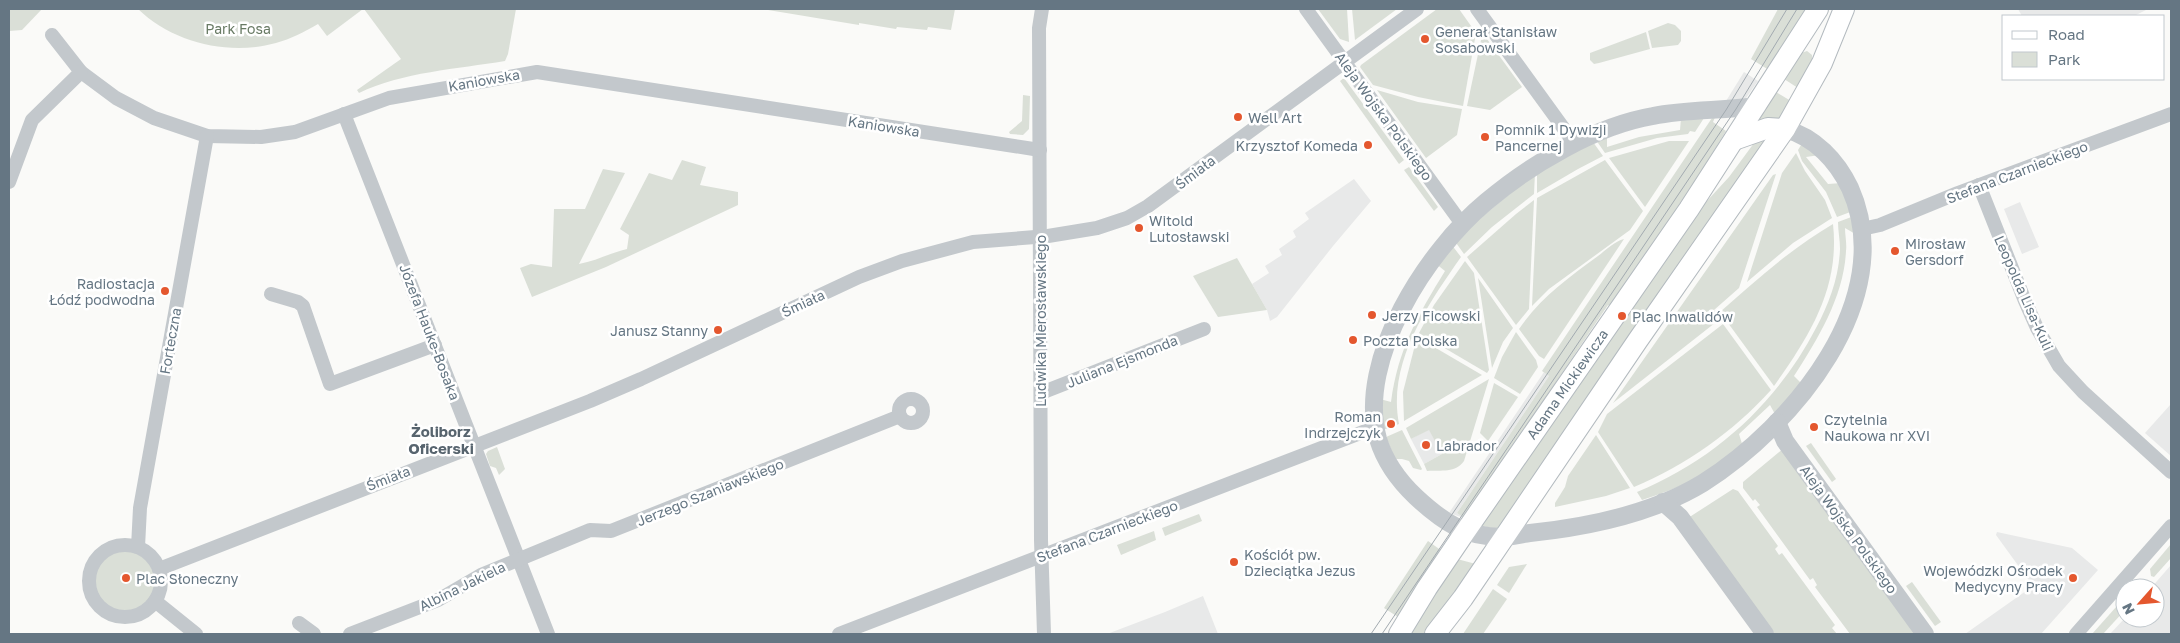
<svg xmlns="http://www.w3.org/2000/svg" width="2180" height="643" font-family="'Golos Text',sans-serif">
<rect width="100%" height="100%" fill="#fafaf8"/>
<!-- built -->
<g fill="#e8e9e9">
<polygon points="2018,9 2148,9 2134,16 2022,16"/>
<polygon points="1744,72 1758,81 1744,101 1726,101"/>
<polygon points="1354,179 1371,201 1333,246 1277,317 1270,321 1267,310 1252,284 1269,273 1265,266 1282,255 1279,249 1296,237 1293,231 1309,219 1305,213"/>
<polygon points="2020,202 2039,247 2022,254 2004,209"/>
<polygon points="1544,372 1549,376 1457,513 1464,518 1449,513"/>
<polygon points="2171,404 2171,456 2145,433"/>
<polygon points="1429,429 1442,454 1424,464 1411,439"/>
<polygon points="1997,532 2072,548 2098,570 2041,634 1965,634 2033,586 1996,535"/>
<polygon points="2171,565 2171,634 2110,634 2125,618 2155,618 2155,588 2151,588"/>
<polygon points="1203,596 1218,634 1107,634 1165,612"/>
</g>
<!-- green -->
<g fill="#dadfd7">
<polygon points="9,9 42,9 22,30 9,31"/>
<path d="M138,9H363L327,36L318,24C304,32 291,39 276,43C229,56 173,43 138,9Z"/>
<path d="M364,9H516L508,54L505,61C458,69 402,72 359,93L357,90L401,59Z"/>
<polygon points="762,9 955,9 951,30 928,27 927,30 897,27 896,29 859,23 859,25"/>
<polygon points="1318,9 1347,9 1349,42 1340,39"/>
<polygon points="1352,9 1397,9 1355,40"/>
<polygon points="1437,9 1459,9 1476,33 1463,106 1418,97 1373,85 1360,67 1361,65"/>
<polygon points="1778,9 1808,9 1769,70 1751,59"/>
<polygon points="1668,23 1675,25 1681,31 1681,41 1678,45 1652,48 1648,31"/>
<polygon points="1646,32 1650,49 1599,63 1594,64 1590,60 1590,53"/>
<polygon points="1487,39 1522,87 1490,110 1467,106 1481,40"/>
<polygon points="1807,51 1812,55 1812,61 1798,88 1784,79 1801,53"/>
<polygon points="1344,78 1404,160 1399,164 1340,81"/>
<polygon points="1377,90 1418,102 1462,109 1457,135 1426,158"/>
<polygon points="1776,92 1791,101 1780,121 1756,123"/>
<polygon points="1023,95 1030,96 1029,129 1023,135 1010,134 1009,132 1022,121"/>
<polygon points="1714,115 1716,115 1713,122 1726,131 1682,203 1611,307 1608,305 1464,518 1457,513 1549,376 1542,371"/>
<polygon points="1681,118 1704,118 1695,132 1690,131 1688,134 1657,138 1605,153 1596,140 1607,135 1607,147 1639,137 1680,130"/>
<polygon points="1773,134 1499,528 1495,529 1483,526 1481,525 1695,214 1729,177 1757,139"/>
<polygon points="1669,141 1689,141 1645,207 1609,158"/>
<polygon points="1593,142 1603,156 1578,169 1537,193 1537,171"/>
<polygon points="1803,142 1820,155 1806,157 1828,184 1842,183 1853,211 1837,217 1826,192 1802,161 1798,150"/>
<polygon points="1796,153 1805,171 1825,200 1832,218 1793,243 1747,282 1782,173"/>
<path d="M682,160L706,167L700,185L738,192V205L606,267L532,297L520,268L531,264L552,267L554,209H585L603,169L625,173L579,264C596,261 610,253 627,249L629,235L620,229L649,173L672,180Z"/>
<polygon points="1605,160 1643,211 1630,230 1549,289 1532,306 1537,198"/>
<polygon points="1409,167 1438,207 1434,211 1404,170"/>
<polygon points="1535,173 1534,194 1492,227 1464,254 1454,240"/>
<polygon points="1776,174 1739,288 1714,310 1720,319 1613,403 1773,175"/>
<polygon points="1534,200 1529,309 1516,325 1467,257 1516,214"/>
<path d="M1854,216L1857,235L1845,228C1845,235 1847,244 1846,251C1844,296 1818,339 1794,376L1802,384L1776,416L1770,405L1739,434L1743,447C1715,472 1678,489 1642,500L1637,492C1715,460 1777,403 1816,328C1829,304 1839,277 1840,249C1840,240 1838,231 1838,222Z"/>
<path d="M1833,224C1840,288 1810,335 1774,386L1720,312C1756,280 1792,248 1833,224Z"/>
<path d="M1624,239L1544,359L1539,356L1519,329C1540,298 1568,278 1598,256C1606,250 1615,241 1624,239Z"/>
<path d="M1451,244L1461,257C1428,304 1387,363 1399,424L1383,430L1380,399L1391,402C1398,349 1418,315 1445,271L1435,263Z"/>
<polygon points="1237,258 1267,310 1218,317 1193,276"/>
<polygon points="1465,261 1474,273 1489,370 1487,373 1419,333 1434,305"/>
<polygon points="1478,278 1513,328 1503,342 1492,368"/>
<path d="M1723,324L1771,390C1733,432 1686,465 1634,487L1598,432L1607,414Z"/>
<polygon points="1516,332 1536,360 1538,367 1520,394 1494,378 1502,357"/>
<polygon points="1417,337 1482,375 1404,421 1403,392"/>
<path d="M1489,379L1464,461C1456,473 1441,470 1427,471L1424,464L1442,454L1429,430L1411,439L1406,428Z"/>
<polygon points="1494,383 1518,397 1488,441 1480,433"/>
<polygon points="1402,430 1422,469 1421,470 1413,468 1409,461 1402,459 1395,459 1386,437"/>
<polygon points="1596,435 1630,488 1606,496 1555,507 1555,503 1565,487 1568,476"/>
<polygon points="1811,443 1836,479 1832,482 1806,446"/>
<polygon points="497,447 505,469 499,475 496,468 490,466 486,454 488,451"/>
<polygon points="1784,448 1919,634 1850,634 1815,587 1817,585 1813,578 1810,580 1757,507 1760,505 1755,499 1753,501 1743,488 1743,482"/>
<polygon points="1733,489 1738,491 1778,546 1775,549 1779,555 1782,553 1835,625 1832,628 1837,634 1772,634 1688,518"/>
<polygon points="1199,514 1202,521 1165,536 1162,528"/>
<polygon points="1154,531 1156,540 1121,555 1117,545"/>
<polygon points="1428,541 1442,551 1398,617 1384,608"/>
<polygon points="2171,544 2171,558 2154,577 2151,576 2150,569"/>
<circle cx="124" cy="582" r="31"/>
<polygon points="1457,559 1476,564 1425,634 1409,634"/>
<polygon points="1527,564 1509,593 1497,585 1509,567"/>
<polygon points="1912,582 1941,622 1935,626 1906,586"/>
<polygon points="1493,589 1507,599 1483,634 1463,634"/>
<polygon points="2125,597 2125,610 2103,634 2092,634"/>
</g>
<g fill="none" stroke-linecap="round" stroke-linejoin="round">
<defs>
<g id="secondary">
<polyline points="1734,140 1768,128 1785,129"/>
<polyline points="1399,634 1427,588 1465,532 1689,209 1818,9"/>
<polyline points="1435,634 1463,598 1638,340 1785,129 1822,63 1844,9"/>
</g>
</defs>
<!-- secondary casing -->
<use href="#secondary" stroke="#b3babf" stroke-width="22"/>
<!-- minor -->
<g stroke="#c3c8cc" stroke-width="14">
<polyline points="1042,9 1039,28 1041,540 1044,634"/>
<polyline points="1306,9 1462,224"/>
<polyline points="1477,9 1575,144"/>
<polyline points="52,35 81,72 116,98 154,118 207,136 261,137 295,132 389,98 537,72 1040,150"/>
<polyline points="344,114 548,634"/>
<polyline points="9,182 32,120 81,72"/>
<polyline points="1979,185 2025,301 2037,328 2059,366 2083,392 2171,472"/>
<polyline points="1862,229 1880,225 1958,193 2171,114"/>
<polyline points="271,294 298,302 303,306 330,384 435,345"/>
<polyline points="1041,393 1204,329"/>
<circle cx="911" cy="411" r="12"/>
<circle cx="125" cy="581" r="36"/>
<polyline points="138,547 140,508 207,136"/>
<polyline points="159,569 590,401 641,379 859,277 902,261 973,242 1048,236 1097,228 1127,218 1148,206 1417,9"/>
<polyline points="155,601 196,634"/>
<polyline points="299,623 314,634"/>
<polyline points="350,634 438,600 481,575 590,530 611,531 900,416"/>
<polyline points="839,634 1376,427"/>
<polyline points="2076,634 2171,526"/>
</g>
<!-- tertiary -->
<g stroke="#c3c8cc" stroke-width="18">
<path d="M1757,106C1722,111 1687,109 1653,116C1595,126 1531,164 1486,202C1428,250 1356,359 1378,439C1385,462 1399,481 1416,497C1443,522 1465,537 1502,537C1511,537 1521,534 1530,533C1588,527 1652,514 1703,483C1792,427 1900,299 1850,188C1837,161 1815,137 1785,129"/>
<polyline points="1777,422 1785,441 1925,634"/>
<polyline points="1663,502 1680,517 1765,634"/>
</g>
<!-- secondary -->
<use href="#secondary" stroke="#fff" stroke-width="20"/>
<!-- tram -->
<g stroke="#a2aab0" stroke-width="1">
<polyline points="1371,634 1726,110 1787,9"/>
<polyline points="1382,634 1736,109 1797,9"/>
</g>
</g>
<!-- markers -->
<g fill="#e4572e" stroke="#fff" stroke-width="2">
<circle cx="1425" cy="39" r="5"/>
<circle cx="1238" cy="117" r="5"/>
<circle cx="1485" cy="137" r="5"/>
<circle cx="1368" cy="145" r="5"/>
<circle cx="1139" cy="228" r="5"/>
<circle cx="1895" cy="251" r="5"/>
<circle cx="165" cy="291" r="5"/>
<circle cx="1372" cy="315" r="5"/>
<circle cx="1622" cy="316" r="5"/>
<circle cx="718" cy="330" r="5"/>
<circle cx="1353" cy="340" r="5"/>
<circle cx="1391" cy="424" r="5"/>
<circle cx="1814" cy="427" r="5"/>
<circle cx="1426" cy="445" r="5"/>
<circle cx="1234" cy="562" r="5"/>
<circle cx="126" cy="578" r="5"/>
<circle cx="2073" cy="578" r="5"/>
</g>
<g text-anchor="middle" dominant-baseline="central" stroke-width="5" stroke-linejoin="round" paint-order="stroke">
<!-- park labels -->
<g font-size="14" fill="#687a64" stroke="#fff">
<text x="238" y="28">Park Fosa</text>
</g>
<!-- poi labels -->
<g font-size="14" fill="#657683" stroke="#fff" text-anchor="start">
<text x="1435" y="31">Generał Stanisław<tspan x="1435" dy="16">Sosabowski</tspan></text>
<text x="1248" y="117">Well Art</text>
<text x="1495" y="129">Pomnik 1 Dywizji<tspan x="1495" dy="16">Pancernej</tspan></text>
<text x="1358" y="145" text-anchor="end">Krzysztof Komeda</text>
<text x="1149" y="220">Witold<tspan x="1149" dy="16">Lutosławski</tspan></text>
<text x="1905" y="243">Mirosław<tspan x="1905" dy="16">Gersdorf</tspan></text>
<text x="155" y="283" text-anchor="end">Radiostacja<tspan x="155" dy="16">Łódź podwodna</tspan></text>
<text x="1382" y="315">Jerzy Ficowski</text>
<text x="1632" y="316">Plac Inwalidów</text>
<text x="708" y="330" text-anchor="end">Janusz Stanny</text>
<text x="1363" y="340">Poczta Polska</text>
<text x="1381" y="416" text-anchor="end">Roman<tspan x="1381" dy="16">Indrzejczyk</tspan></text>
<text x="1824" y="419">Czytelnia<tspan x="1824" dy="16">Naukowa nr XVI</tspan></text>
<text x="1436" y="445">Labrador</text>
<text x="1244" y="554">Kościół pw.<tspan x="1244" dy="16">Dzieciątka Jezus</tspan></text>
<text x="2063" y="570" text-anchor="end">Wojewódzki Ośrodek<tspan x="2063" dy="16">Medycyny Pracy</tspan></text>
<text x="136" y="578">Plac Słoneczny</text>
</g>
<!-- street labels -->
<g font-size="14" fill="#657683" stroke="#fff">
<text transform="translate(484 80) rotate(-10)">Kaniowska</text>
<text transform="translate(1384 116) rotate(54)">Aleja Wojska Polskiego</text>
<text transform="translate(884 126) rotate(9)">Kaniowska</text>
<text transform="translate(1195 172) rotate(-37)">Śmiała</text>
<text transform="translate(2017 172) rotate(-21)">Stefana Czarnieckiego</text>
<text transform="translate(2024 293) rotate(66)">Leopolda Lisa-Kuli</text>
<text transform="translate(803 303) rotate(-25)">Śmiała</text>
<text transform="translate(1040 321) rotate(-90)">Ludwika Mierosławskiego</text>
<text transform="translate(430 332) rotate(69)">Józefa Hauke-Bosaka</text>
<text transform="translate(170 341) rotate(-80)">Forteczna</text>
<text transform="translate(1122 361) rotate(-22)">Juliana Ejsmonda</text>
<text transform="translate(1567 384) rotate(-55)">Adama Mickiewicza</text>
<text transform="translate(388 478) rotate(-21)">Śmiała</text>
<text transform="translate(710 492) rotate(-22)">Jerzego Szaniawskiego</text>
<text transform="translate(1849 529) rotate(54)">Aleja Wojska Polskiego</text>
<text transform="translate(1107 531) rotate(-21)">Stefana Czarnieckiego</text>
<text transform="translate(462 586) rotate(-26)">Albina Jakiela</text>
</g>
<!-- neighbourhood labels -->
<g font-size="15" font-weight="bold" fill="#57646e" stroke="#fff">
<text x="441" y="431">Żoliborz<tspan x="441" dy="17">Oficerski</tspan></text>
</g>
</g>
<!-- border -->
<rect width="2180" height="643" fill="none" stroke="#657683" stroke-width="20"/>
<!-- legend -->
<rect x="2002" y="15" width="162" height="65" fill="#ffffff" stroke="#c1c8cd"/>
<rect x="2012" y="31" width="25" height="8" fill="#ffffff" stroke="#c1c8cd"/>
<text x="2048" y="40" font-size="15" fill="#657683">Road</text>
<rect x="2012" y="52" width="25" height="15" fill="#dadfd7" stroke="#c1c8cd"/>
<text x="2048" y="65" font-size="15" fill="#657683">Park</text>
<!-- north arrow -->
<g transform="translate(2140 603) rotate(243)"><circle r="24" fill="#ffffff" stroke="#c1c8cd"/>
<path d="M0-4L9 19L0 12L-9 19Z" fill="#e4572e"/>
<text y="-8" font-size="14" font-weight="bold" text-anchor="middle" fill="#657683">N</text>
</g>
</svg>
